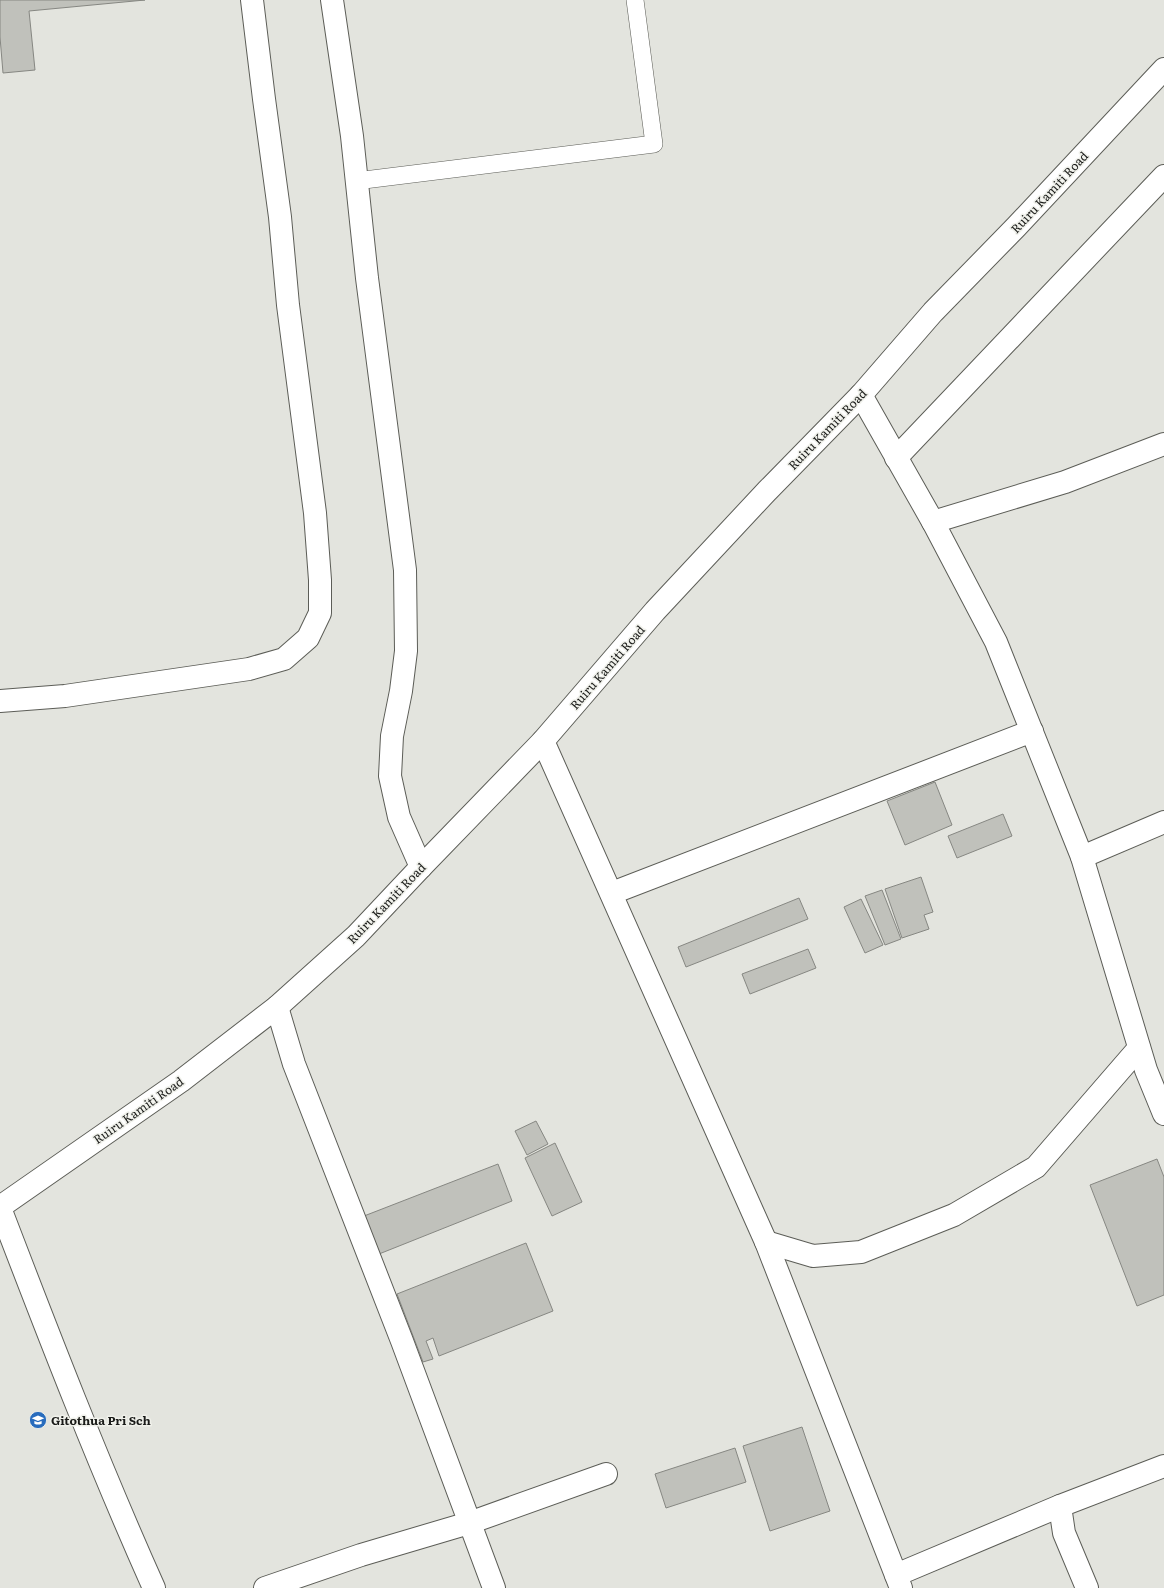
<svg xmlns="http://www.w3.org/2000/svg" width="1164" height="1588" font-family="Literata,serif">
<rect width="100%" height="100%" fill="#e3e4de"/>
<!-- building -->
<g fill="#c0c1bb" stroke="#868782">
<polygon points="0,0 145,0 29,11 35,70 3,73 0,37"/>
<polygon points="935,782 952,825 905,845 887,801"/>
<polygon points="1003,814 1012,836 957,858 948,836"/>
<polygon points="921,877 933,912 924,915 929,929 902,938 885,889"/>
<polygon points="882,890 901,939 885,945 865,896"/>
<polygon points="799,898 808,919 686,967 678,947"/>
<polygon points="861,899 883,945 865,953 844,907"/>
<polygon points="808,949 816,968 750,994 742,974"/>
<polygon points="536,1121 548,1144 527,1155 515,1131"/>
<polygon points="555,1143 582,1202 552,1216 525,1158"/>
<polygon points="1157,1159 1164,1177 1164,1295 1137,1306 1090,1185"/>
<polygon points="498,1164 512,1201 379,1254 364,1216"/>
<polygon points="526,1243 553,1311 439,1356 433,1338 426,1341 433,1359 423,1362 397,1294"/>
<polygon points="802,1427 830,1511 770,1531 743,1446"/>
<polygon points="735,1448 746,1482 666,1508 655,1474"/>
</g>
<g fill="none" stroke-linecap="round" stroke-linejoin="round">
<defs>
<polyline id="lane" points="356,181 654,144 635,0"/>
<g id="street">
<polyline points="332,0 352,136 367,278 405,570 406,651 401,691 392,736 390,776 399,817 421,867"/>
<polyline points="861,395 933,522 996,642 1082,857 1146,1070 1164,1114"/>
<polyline points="896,458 1164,176"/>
<polyline points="933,522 1065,482 1164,444"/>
<polyline points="0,701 65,696 249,669 284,659 308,638 320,613 320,580 315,513 288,305 280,217 264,99 252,0"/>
<polyline points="543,741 766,1242 901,1588"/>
<polyline points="1082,857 1164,822"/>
<polyline points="612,893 1032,731"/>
<polyline points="277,1007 294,1064 402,1341 494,1588"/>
<path d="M0,1208C49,1336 98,1463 154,1588"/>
<polyline points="766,1242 813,1256 861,1252 954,1215 1036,1167 1139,1048"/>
<polyline points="896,1575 1060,1506"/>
<polyline points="265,1588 361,1555 469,1523 606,1474"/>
<polyline points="1087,1588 1064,1533 1060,1506 1164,1466"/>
</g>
<polyline id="primary" points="0,1207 181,1081 277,1007 356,936 421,867 543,741 655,611 767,491 861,395 933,312 1016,227 1164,69"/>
</defs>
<!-- lane casing -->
<use href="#lane" stroke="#5c5d57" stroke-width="18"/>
<!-- street casing -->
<use href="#street" stroke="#5c5d57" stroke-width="24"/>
<!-- primary casing -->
<use href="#primary" stroke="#5c5d57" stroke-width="24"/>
<!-- lane -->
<use href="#lane" stroke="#fff" stroke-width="17"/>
<!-- street -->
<use href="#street" stroke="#fff" stroke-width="22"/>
<!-- primary -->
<use href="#primary" stroke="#fff" stroke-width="22"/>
</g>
<!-- icons -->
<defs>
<symbol id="school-disc" viewBox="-11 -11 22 22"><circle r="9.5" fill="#286cbd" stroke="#f0f1eb"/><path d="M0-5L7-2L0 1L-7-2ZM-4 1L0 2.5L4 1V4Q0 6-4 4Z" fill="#fff"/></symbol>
</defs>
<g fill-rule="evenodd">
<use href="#school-disc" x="28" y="1410" width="20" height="20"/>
</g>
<g text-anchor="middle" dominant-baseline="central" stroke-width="3" stroke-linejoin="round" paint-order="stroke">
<!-- street labels -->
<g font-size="12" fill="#1a1b19" stroke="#f0f1eb">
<text transform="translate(1049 192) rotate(-47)">Ruiru Kamiti Road</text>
<text transform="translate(827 429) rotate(-46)">Ruiru Kamiti Road</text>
<text transform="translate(607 667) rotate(-49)">Ruiru Kamiti Road</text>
<text transform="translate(386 903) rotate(-46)">Ruiru Kamiti Road</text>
<text transform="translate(138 1110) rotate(-35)">Ruiru Kamiti Road</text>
</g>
<!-- poi labels -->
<g font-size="12" font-weight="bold" fill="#1a1b19" stroke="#f0f1eb" text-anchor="start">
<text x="51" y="1420">Gitothua Pri Sch</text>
</g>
</g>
</svg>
